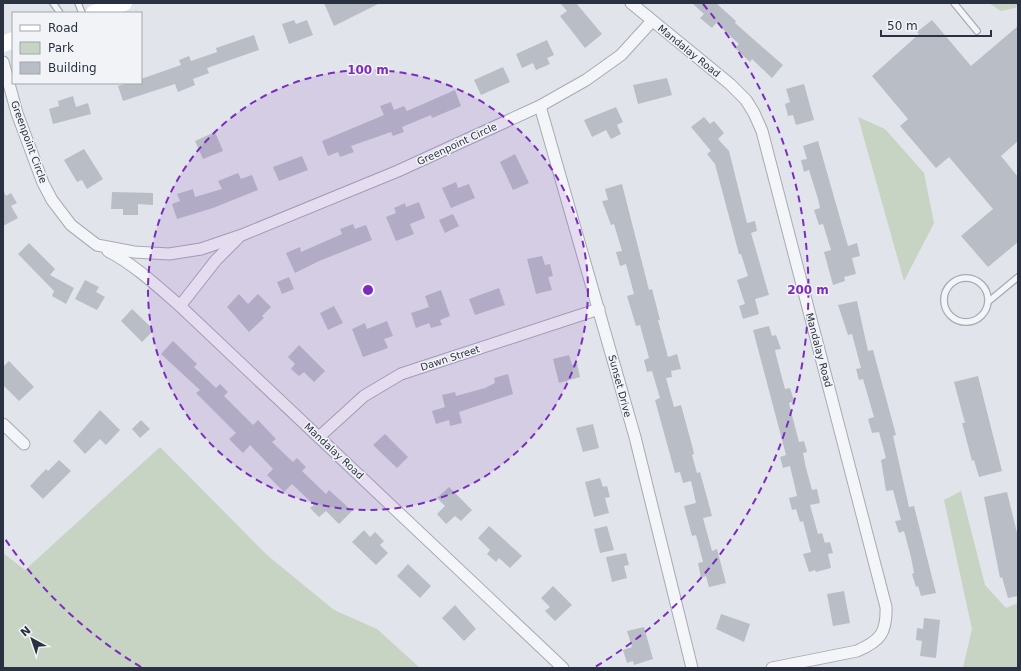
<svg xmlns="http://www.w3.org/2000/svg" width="1021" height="671" font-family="'DejaVu Sans',sans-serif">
<rect width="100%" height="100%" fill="#e1e4ea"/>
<!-- green -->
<g fill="#c7d3c3">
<polygon points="989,3 1018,3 1018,5 1015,8 1001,11"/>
<polygon points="858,117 885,129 924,173 934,223 904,281"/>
<polygon points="160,447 267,555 334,610 377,629 420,668 3,668 3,553 25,570"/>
<polygon points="961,491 985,585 1006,608 1018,603 1018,668 963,668 972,629 944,500"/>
</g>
<!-- building -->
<g fill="#b9bec6">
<polygon points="324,3 380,3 334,26"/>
<polygon points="560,3 576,3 602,34 585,48 560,16 567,11"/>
<polygon points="692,3 716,3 736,21 735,23 783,65 772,78 752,59 750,62 735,48 739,44 716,23 712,28 700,18 704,14"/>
<polygon points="294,20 296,24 307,20 313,35 289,44 282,24"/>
<polygon points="932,20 971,66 1018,26 1018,141 1001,156 1018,177 1018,242 988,267 961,236 993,209 949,157 936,168 900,126 908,119 872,76 919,34 917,32"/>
<polygon points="254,35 259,50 207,68 209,73 193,79 195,85 178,92 175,84 123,101 118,86 129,83 141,83 141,79 181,65 179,60 189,56 191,61 217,52 216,48"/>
<polygon points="547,40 554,55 547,58 550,64 536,70 533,63 522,68 516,54"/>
<polygon points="503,67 510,82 481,95 474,80"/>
<polygon points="667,78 672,95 638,104 633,85"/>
<polygon points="804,84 814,120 796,125 793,115 788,116 785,104 790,102 786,89"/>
<polygon points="455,90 461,106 432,118 431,115 402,127 404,132 393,136 391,132 351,146 354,152 340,157 338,152 328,156 322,141 384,115 380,106 391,102 394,110 404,106 407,111"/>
<polygon points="73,96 76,107 88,103 91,114 53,124 49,109 59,106 58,101"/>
<polygon points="616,107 623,122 617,125 621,134 611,139 606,130 592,137 584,120"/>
<polygon points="704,117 710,124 714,121 724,133 718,139 729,151 747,223 755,221 757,231 751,233 769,295 755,299 759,314 743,319 739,306 745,304 737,280 748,276 741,254 739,254 715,164 707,154 711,151 691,127"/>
<polygon points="215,132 223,151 203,159 195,141"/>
<polygon points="818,141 848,246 857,243 860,256 852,258 856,274 844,277 845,281 833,285 824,252 831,250 823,224 819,225 814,210 820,208 818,199 809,170 804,172 801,160 807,159 803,146"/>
<polygon points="84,149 103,179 87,189 82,180 77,182 64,160"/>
<polygon points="515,154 529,183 513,190 500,162"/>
<polygon points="302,156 308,170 279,181 273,167"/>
<polygon points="238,173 241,179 252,175 258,190 213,208 177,219 172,204 180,201 177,194 193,189 195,197 222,189 218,181"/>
<polygon points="456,182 458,188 469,184 475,198 451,208 442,188"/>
<polygon points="622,184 649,290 652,289 660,320 658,320 668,357 677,354 681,369 671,371 672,377 666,378 674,407 681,405 693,449 694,454 692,455 697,473 700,472 712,516 703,518 712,551 717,549 726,583 709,587 706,576 701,578 698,563 703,562 696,535 692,536 684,506 696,503 691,481 683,483 680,472 675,473 655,400 660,398 652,371 647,372 644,360 649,358 640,325 636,326 627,296 634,294 626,264 620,266 616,252 622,251 614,224 611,225 602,201 608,200 605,189"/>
<polygon points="3,190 6,196 11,193 17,203 11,206 18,218 3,226"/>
<polygon points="112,192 153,193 153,205 138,204 138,215 123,215 123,209 111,209"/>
<polygon points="419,202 425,218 410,224 414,234 396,241 386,217 396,213 394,208 405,203 406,207"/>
<polygon points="453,214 459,226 445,233 439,220"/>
<polygon points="353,224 355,229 366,225 372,240 319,261 295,273 286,253 300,247 301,252 342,234 340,229"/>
<polygon points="29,243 55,269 50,275 74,288 66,304 52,296 54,291 18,254"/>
<polygon points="542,256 545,265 550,264 553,276 548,277 552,290 536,294 527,259"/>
<polygon points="289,277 294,289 282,294 277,282"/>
<polygon points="85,280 99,287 96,292 105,297 97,310 75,299"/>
<polygon points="499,288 505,305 475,315 469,299"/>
<polygon points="441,290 450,316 440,320 442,325 431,328 429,323 416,328 411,313 429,307 425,296"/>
<polygon points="239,294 248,304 258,294 271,307 262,316 264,318 249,332 227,307"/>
<polygon points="857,301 868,351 873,350 896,435 893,436 909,507 914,506 936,593 921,596 918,586 916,587 912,574 914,573 911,557 904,531 899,533 895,521 901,520 893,490 886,491 881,460 886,458 879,432 872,433 868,419 874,417 863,379 859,380 856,369 861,368 852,334 848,335 838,305"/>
<polygon points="334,306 343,323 328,330 320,313"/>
<polygon points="132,309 154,330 142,342 121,321"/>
<polygon points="387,321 393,336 384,339 388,348 363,357 352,329 365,323 367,329"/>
<polygon points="769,326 772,336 776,335 781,349 775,350 777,359 785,389 790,388 794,401 789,403 793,419 799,442 804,441 807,452 803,453 806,468 812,490 817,489 820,503 810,505 818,534 822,533 825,543 830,542 833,553 828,554 831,568 816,572 815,570 809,572 803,554 811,552 803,521 800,522 796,509 792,510 789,498 797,496 790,466 783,468 780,457 786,455 753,330"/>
<polygon points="173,341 197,364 194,367 216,388 220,384 228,392 224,396 253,425 258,420 276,439 272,442 293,462 297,458 306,467 302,471 326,494 329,490 352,511 339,524 326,511 319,517 310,508 314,505 292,484 284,492 267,475 273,469 250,445 243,453 229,439 236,433 196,393 200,390 161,354"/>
<polygon points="299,345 325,371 314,382 304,372 299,376 291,369 295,364 288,357"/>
<polygon points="569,355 572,365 577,363 580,377 559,383 553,359"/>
<polygon points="9,361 34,387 19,401 3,385 3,367"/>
<polygon points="508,374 513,394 459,412 462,423 450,426 449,420 436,424 432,411 445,407 442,395 455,392 456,396 485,388 495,383 494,378"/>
<polygon points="978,376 1002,471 979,477 974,460 972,461 962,423 965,423 954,382"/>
<polygon points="100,410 120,430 106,445 100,439 85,454 73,441"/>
<polygon points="141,420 150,429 140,438 132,429"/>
<polygon points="593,424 599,448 583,452 576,428"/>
<polygon points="385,434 408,457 397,468 373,445"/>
<polygon points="59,460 71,471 43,499 30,486 46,469 48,471"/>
<polygon points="600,478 603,487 607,486 610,497 605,498 609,513 594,517 585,482"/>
<polygon points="449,487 472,510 461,521 455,516 446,524 437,514 445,506 437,498"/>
<polygon points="1007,492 1018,537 1018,596 1008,598 1002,577 1000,578 984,497"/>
<polygon points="489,526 522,556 510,568 499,558 496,562 487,554 490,550 478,538"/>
<polygon points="607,526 614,550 600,553 594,529"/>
<polygon points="364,530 370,537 375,532 384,541 380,545 388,553 376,565 352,542"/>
<polygon points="626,553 629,565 624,566 627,578 612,582 606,557"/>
<polygon points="408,564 431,586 420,598 397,576"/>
<polygon points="553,586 572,605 555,621 545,611 550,607 541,598"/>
<polygon points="844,591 850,623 833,626 827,594"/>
<polygon points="455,605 476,629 464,641 442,618"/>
<polygon points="721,614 750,624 744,642 716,629"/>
<polygon points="924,618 940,620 936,658 920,656 922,641 916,640 917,628 923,629"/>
<polygon points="644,627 653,659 634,665 633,661 627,663 623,650 632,647 627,631"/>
</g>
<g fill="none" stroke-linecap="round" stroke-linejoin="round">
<defs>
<g id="lane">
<polyline points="53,3 60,13"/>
<polyline points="78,3 82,13"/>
<polyline points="954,3 977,31"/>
<circle cx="966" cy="300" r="22"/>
<polyline points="989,301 1018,277"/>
</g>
<g id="street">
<path d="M631,3L730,84L746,100L754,113L762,131L886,607C887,633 880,641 857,651L772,668"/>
<polyline points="3,62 17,113 43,183 52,200 71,225 97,245 134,252 169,254 201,249 242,235 398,171 540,106 586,80 621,55 652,21"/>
<polyline points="540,106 635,437 692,668"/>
<path d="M108,251C135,265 157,286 180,306L563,668"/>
<polyline points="180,306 216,260 238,238"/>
<polyline points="3,424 24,444"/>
<polyline points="319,437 364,396 401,374 599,309"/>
</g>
</defs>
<!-- lane casing -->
<use href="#lane" stroke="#a6abb4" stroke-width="8"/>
<!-- street casing -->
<use href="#street" stroke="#a6abb4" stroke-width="13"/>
<!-- lane -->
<use href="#lane" stroke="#f4f5f8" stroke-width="5.5"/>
<!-- street -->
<use href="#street" stroke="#f4f5f8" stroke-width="11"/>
<!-- secondary -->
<g stroke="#fff" stroke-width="16">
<polyline points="94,13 124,3"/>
<polyline points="3,44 13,40"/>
</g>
</g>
<!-- distance rings -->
<circle cx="368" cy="290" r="220" fill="#7b2cbf" fill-opacity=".12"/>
<g fill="none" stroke="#7b2cbf" stroke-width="2" stroke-dasharray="7 5">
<circle cx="368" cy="290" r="220"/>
<path d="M141 667A440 440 0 0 1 3 536M703 4A440 440 0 0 1 595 667"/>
</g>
<g text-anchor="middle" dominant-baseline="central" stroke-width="3" stroke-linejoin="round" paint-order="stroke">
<!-- street labels -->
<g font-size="10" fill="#2a3241" stroke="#f1f3f7">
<text transform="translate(689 51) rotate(39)">Mandalay Road</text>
<text transform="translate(29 142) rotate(70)">Greenpoint Circle</text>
<text transform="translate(457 144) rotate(-25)">Greenpoint Circle</text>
<text transform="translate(819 350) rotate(75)">Mandalay Road</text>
<text transform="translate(450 358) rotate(-18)">Dawn Street</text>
<text transform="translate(620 386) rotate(75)">Sunset Drive</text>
<text transform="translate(334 451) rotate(43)">Mandalay Road</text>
</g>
</g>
<circle cx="368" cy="290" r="6" fill="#7b2cbf" stroke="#f1f3f7" stroke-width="2"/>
<g font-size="12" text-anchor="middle" font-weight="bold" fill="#7b2cbf" stroke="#f1f3f7" stroke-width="3" stroke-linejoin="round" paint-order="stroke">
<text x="368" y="74">100 m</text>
<text x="808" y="294">200 m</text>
</g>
<!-- border -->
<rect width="1021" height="671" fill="none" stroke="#2a3241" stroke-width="8"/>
<!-- legend -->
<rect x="12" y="12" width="130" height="72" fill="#f1f3f7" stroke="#a1a6ae"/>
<rect x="20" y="25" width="20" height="6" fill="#ffffff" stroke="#a1a6ae"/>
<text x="48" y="32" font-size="12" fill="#2a3241">Road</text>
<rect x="20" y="42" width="20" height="12" fill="#c7d3c3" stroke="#a1a6ae"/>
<text x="48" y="52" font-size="12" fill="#2a3241">Park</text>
<rect x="20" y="62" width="20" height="12" fill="#b9bec6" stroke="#a1a6ae"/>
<text x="48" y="72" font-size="12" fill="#2a3241">Building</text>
<!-- north arrow -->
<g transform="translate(32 639) rotate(320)" stroke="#f1f3f7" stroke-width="3" paint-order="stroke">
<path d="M0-3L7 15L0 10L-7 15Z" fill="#2a3241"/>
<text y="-6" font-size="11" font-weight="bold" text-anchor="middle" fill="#2a3241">N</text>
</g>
<!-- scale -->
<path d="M881 30v6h110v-6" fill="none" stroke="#2a3241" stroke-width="2"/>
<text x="887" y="30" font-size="12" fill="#2a3241" stroke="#f1f3f7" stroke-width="3" paint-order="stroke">50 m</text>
</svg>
